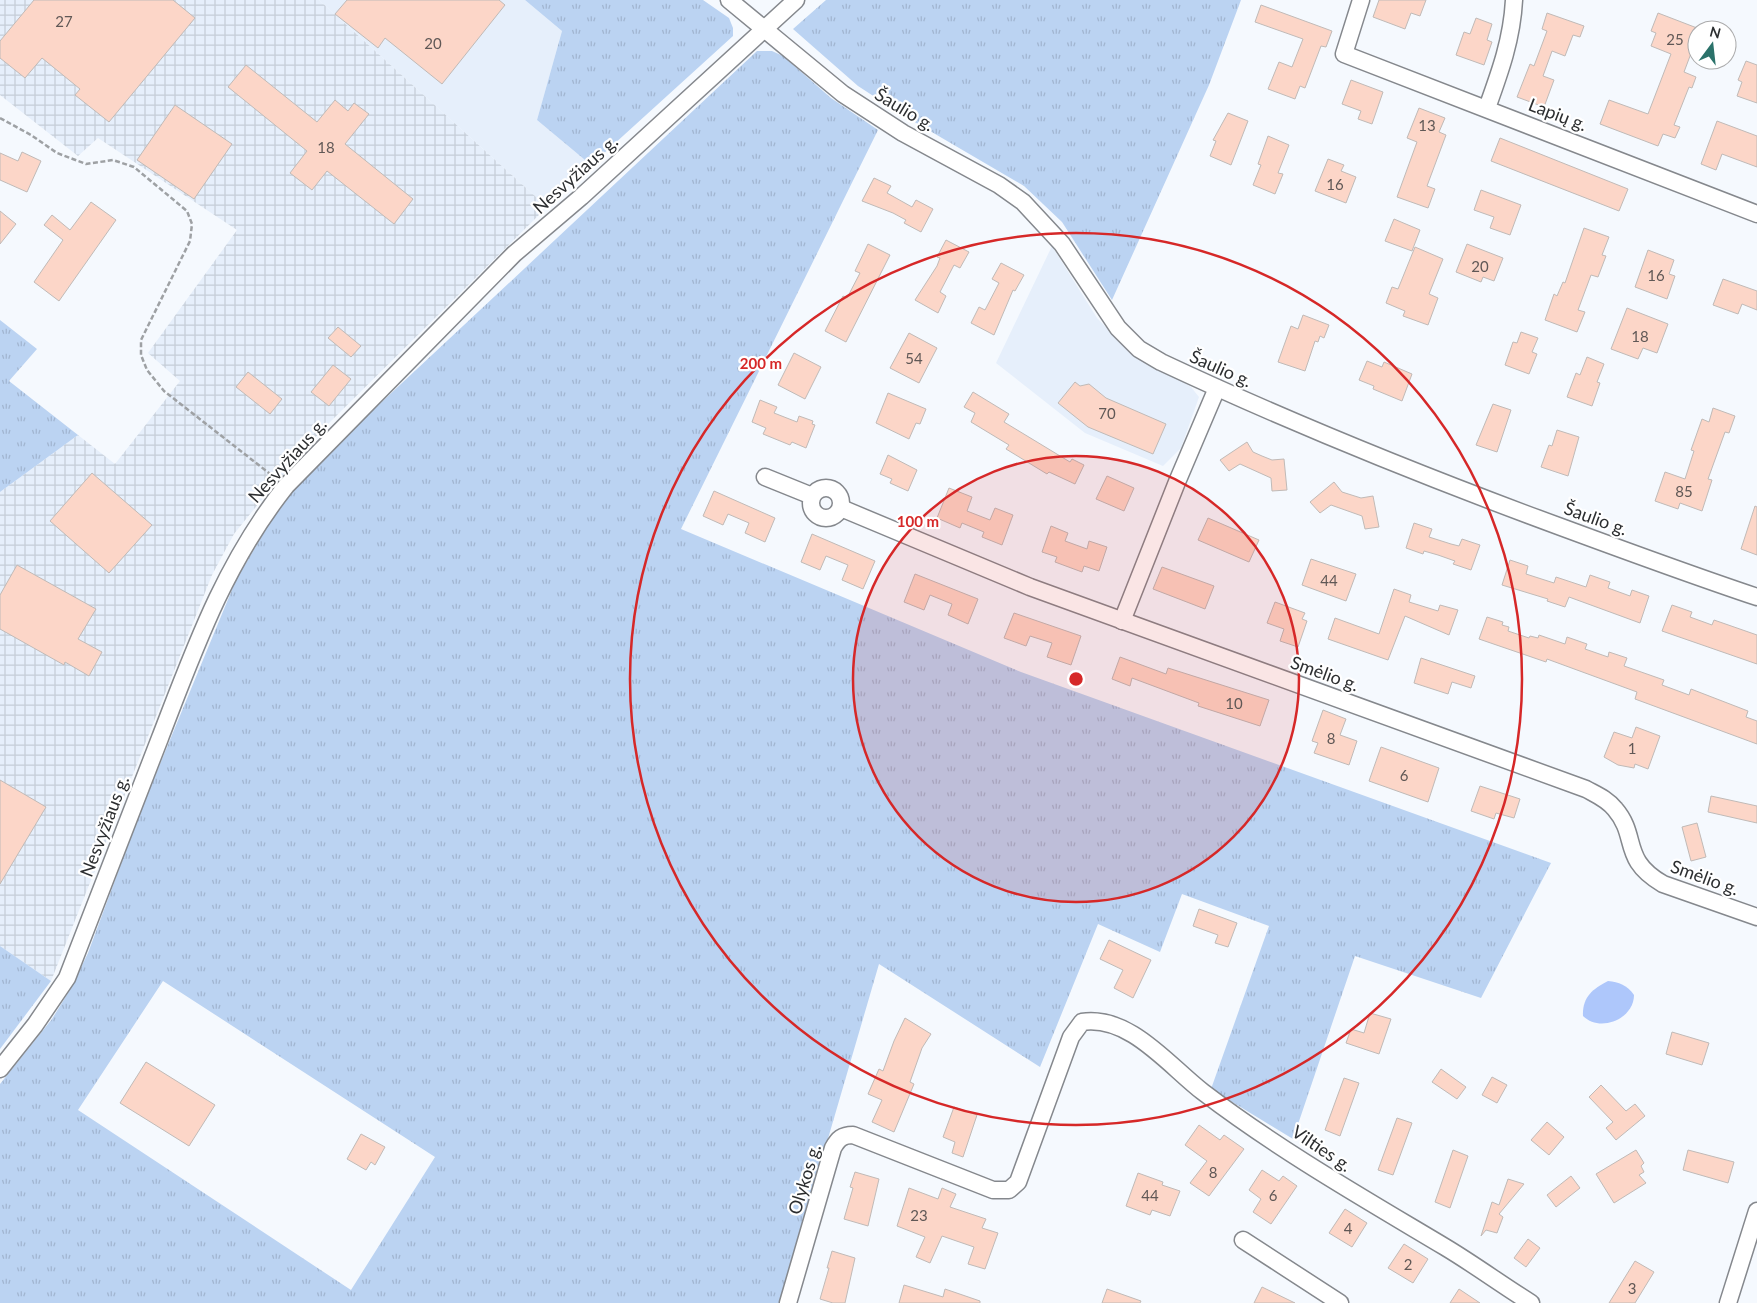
<svg xmlns="http://www.w3.org/2000/svg" width="1757" height="1303" font-family="Lato,sans-serif">
<defs>
<pattern id="industrial-grid" width="8" height="8" patternUnits="userSpaceOnUse" patternTransform="scale(1.25)"><rect width="8" height="8" fill="#e6effb"/><path d="M0 4h8M4 0v8" fill="none" stroke="#c5cdd7"/></pattern>
<pattern id="grass-tufts" width="24" height="20" patternUnits="userSpaceOnUse" patternTransform="scale(1.25)"><rect width="24" height="20" fill="#bbd3f2"/><path d="M3 7l-1-3M5 7V3M7 7l1-3M15 17l-1-3M17 17v-4M19 17l1-3" fill="none" stroke="#a1b5d0"/></pattern>
</defs>
<rect width="100%" height="100%" fill="#f5f9fe"/>
<!-- built -->
<g fill="#e6effb">
<polygon points="319,0 525,0 562,31 537,120 591,165 547,207"/>
<polygon points="1052,246 1097,318 1124,346 1191,387 1199,397 1181,448 1163,466 1085,433 996,363"/>
</g>
<!-- industrial -->
<polygon fill="url(#industrial-grid)" points="0,0 319,0 547,207 324,428 267,493 234,534 212,575 51,981 0,946 0,492 78,435 115,464 180,381 148,353 237,230 98,138 78,156 0,95"/>
<!-- grass -->
<g fill="url(#grass-tufts)" fill-rule="evenodd">
<polygon points="525,0 703,0 729,18 733,28 733,36 591,165 537,120 562,31"/>
<polygon points="826,0 1241,0 1209,85 1112,300 1062,222 1024,186 901,114 858,86 793,29"/>
<path d="M757,51H772L783,56L831,98L878,130L681,529L1021,672L1551,863L1481,998L1355,956L1293,1139L1211,1089L1269,926L1182,894L1160,952L1098,924L1040,1067L879,964L780,1303H0V1084L52,1019L71,988L88,953L141,810L236,580L269,524L302,479L340,441ZM163,981L435,1157L351,1290L78,1110Z"/>
<polygon points="0,320 37,349 9,381 78,435 0,492"/>
<polygon points="0,946 51,981 0,1049"/>
</g>
<!-- water -->
<path fill="#aec7fb" d="M1608,981C1619,982 1627,985 1634,995C1634,1019 1600,1033 1583,1016C1582,998 1592,989 1608,981Z"/>
<!-- building -->
<g fill="#fcd6c8" stroke="#c0bab7">
<polygon points="34,0 173,0 195,18 109,122 75,95 80,89 42,58 25,78 0,58 0,41"/>
<polygon points="347,0 499,0 505,5 442,84 385,38 378,48 335,14"/>
<polygon points="1379,0 1426,0 1420,16 1411,13 1405,29 1373,17"/>
<polygon points="1261,5 1332,31 1326,47 1321,46 1305,88 1300,86 1295,99 1268,89 1279,62 1292,67 1303,39 1255,22"/>
<polygon points="1547,13 1584,26 1580,37 1573,35 1565,56 1552,51 1543,76 1554,80 1544,107 1517,97 1530,64 1534,66 1547,31 1542,29"/>
<polygon points="1658,13 1697,28 1697,50 1693,48 1684,72 1696,77 1692,88 1689,87 1674,125 1680,127 1675,138 1663,134 1658,146 1600,124 1609,100 1648,114 1671,54 1651,46 1656,33 1651,31"/>
<polygon points="1476,18 1492,24 1487,40 1492,42 1484,65 1456,55 1464,32 1470,34"/>
<polygon points="1746,61 1757,65 1757,103 1737,96 1742,82 1738,80"/>
<polygon points="246,65 317,122 335,100 348,111 354,103 369,114 345,144 413,199 394,224 327,171 312,190 290,173 307,151 228,87"/>
<polygon points="1351,80 1383,92 1372,124 1358,119 1361,111 1342,104"/>
<polygon points="175,105 232,144 194,199 137,160"/>
<polygon points="1419,108 1445,118 1439,132 1446,135 1427,186 1435,189 1428,208 1397,197 1417,142 1407,138"/>
<polygon points="1228,113 1248,121 1231,165 1210,156 1216,141 1213,140"/>
<polygon points="1717,121 1757,136 1757,167 1722,154 1716,170 1701,164"/>
<polygon points="1268,136 1289,145 1278,173 1283,174 1275,194 1253,185 1261,165 1258,164"/>
<polygon points="1500,138 1628,189 1619,211 1491,161"/>
<polygon points="22,152 41,161 27,192 0,180 0,153 18,161"/>
<polygon points="1328,159 1344,165 1341,171 1356,177 1346,203 1315,191"/>
<polygon points="874,178 891,186 887,193 912,207 916,200 933,209 921,232 904,223 906,220 893,213 862,201"/>
<polygon points="1481,190 1521,205 1510,235 1490,228 1494,217 1474,210"/>
<polygon points="91,202 116,220 59,301 34,282 63,240 44,225 52,215 70,230"/>
<polygon points="0,211 16,224 0,244"/>
<polygon points="1394,219 1420,230 1412,251 1385,241"/>
<polygon points="1584,228 1609,237 1602,255 1606,256 1598,277 1591,275 1578,310 1585,312 1577,332 1545,320 1554,294 1557,296 1563,282 1565,283"/>
<polygon points="946,240 969,252 960,268 954,265 940,292 946,296 938,313 915,300 937,266 940,258 937,257"/>
<polygon points="868,244 890,255 846,342 825,331 843,296 847,298 860,273 855,271"/>
<polygon points="1467,244 1503,258 1494,281 1483,277 1481,282 1456,272"/>
<polygon points="1415,247 1443,259 1429,294 1438,298 1428,325 1403,316 1405,311 1386,303 1392,287 1398,289"/>
<polygon points="1648,250 1674,260 1669,274 1675,276 1667,299 1635,287"/>
<polygon points="1001,263 1024,275 1015,291 1013,290 994,335 971,323 979,307 985,310 999,283 992,279"/>
<polygon points="1723,279 1757,291 1757,310 1742,304 1738,314 1713,305"/>
<polygon points="1627,308 1668,324 1657,353 1643,348 1638,359 1611,349"/>
<polygon points="1303,315 1329,325 1324,338 1320,336 1318,342 1315,341 1305,371 1278,362 1291,326 1298,329"/>
<polygon points="338,327 361,346 351,357 328,338"/>
<polygon points="1521,332 1538,338 1532,352 1537,354 1529,374 1505,365 1513,342 1517,343"/>
<polygon points="909,333 937,348 919,383 890,368"/>
<polygon points="794,353 821,367 805,399 778,385"/>
<polygon points="1587,357 1604,364 1597,382 1600,383 1592,406 1567,397 1576,373 1580,375"/>
<polygon points="1367,361 1382,367 1384,362 1412,374 1402,401 1373,389 1374,386 1359,380"/>
<polygon points="333,365 351,379 329,406 311,392"/>
<polygon points="248,372 282,399 270,414 236,387"/>
<polygon points="1075,382 1080,386 1089,384 1106,398 1166,424 1153,454 1088,427 1058,403"/>
<polygon points="973,392 1009,414 1004,422 1070,462 1072,459 1084,465 1075,484 1049,472 1047,474 1006,449 1009,445 971,422 975,413 964,407"/>
<polygon points="888,393 926,409 920,424 916,423 909,439 876,423"/>
<polygon points="760,400 777,407 774,413 797,422 799,416 813,421 812,424 815,425 806,448 792,442 790,445 763,434 766,428 752,422"/>
<polygon points="1493,404 1511,410 1497,452 1476,445"/>
<polygon points="1713,408 1735,416 1729,433 1725,432 1708,479 1712,480 1702,511 1680,503 1678,509 1655,501 1665,472 1685,479 1694,451 1691,450 1702,419 1709,422"/>
<polygon points="1557,430 1579,437 1568,476 1541,467 1549,445 1552,446"/>
<polygon points="1247,442 1253,452 1262,456 1272,460 1284,459 1287,490 1272,491 1271,478 1240,464 1229,471 1220,460"/>
<polygon points="888,455 917,470 908,491 890,483 892,479 880,474"/>
<polygon points="92,473 152,525 109,573 50,521"/>
<polygon points="1107,476 1134,488 1124,511 1096,499"/>
<polygon points="1334,482 1342,492 1361,498 1373,496 1379,527 1365,529 1362,516 1331,505 1320,513 1310,502"/>
<polygon points="949,488 972,497 967,511 990,520 995,508 1013,515 1002,545 982,537 984,532 962,523 960,528 937,518"/>
<polygon points="714,491 775,518 765,542 745,533 749,523 728,514 723,525 703,516"/>
<polygon points="1755,506 1757,507 1757,555 1741,549"/>
<polygon points="1208,518 1259,540 1249,562 1198,540"/>
<polygon points="1414,523 1432,529 1429,537 1451,544 1459,546 1462,539 1480,545 1471,570 1453,564 1455,561 1438,555 1424,551 1423,554 1406,548"/>
<polygon points="1051,526 1068,533 1065,541 1087,549 1089,541 1107,547 1099,571 1084,566 1082,572 1055,562 1057,557 1042,552"/>
<polygon points="812,534 875,561 863,589 842,580 848,565 826,556 820,570 801,562"/>
<polygon points="1311,559 1356,574 1346,601 1302,585"/>
<polygon points="1510,560 1528,566 1526,574 1554,583 1556,577 1586,587 1590,575 1610,582 1608,588 1630,596 1632,590 1649,596 1640,623 1569,597 1565,607 1547,601 1548,599 1502,585"/>
<polygon points="17,565 96,609 78,639 102,652 89,676 65,662 64,665 0,629 0,595"/>
<polygon points="1162,567 1214,586 1205,609 1153,589"/>
<polygon points="915,574 978,599 968,624 948,615 952,604 930,595 924,610 904,602"/>
<polygon points="1394,589 1411,595 1409,602 1438,611 1440,605 1458,610 1449,635 1405,616 1388,660 1328,639 1335,618 1379,634"/>
<polygon points="1275,602 1305,613 1302,619 1307,621 1298,647 1280,641 1284,629 1267,623"/>
<polygon points="1672,605 1692,612 1690,617 1712,625 1714,620 1757,635 1757,664 1662,631"/>
<polygon points="1014,613 1081,636 1071,665 1047,657 1052,643 1030,636 1026,646 1004,638"/>
<polygon points="1487,617 1503,622 1502,625 1509,627 1508,631 1529,638 1530,636 1538,638 1539,635 1565,644 1567,637 1587,644 1585,649 1608,657 1609,652 1627,658 1624,666 1664,680 1662,685 1689,695 1691,689 1748,711 1746,717 1757,721 1757,744 1635,699 1637,692 1547,659 1546,662 1479,639"/>
<polygon points="1120,657 1166,674 1168,668 1269,700 1260,726 1198,706 1199,703 1132,678 1130,686 1112,679"/>
<polygon points="1421,658 1475,676 1471,688 1452,682 1448,694 1414,683"/>
<polygon points="1323,710 1346,719 1340,735 1357,741 1349,765 1314,753 1318,743 1312,741"/>
<polygon points="1636,727 1660,736 1648,769 1635,764 1634,768 1618,765 1604,757 1614,732 1632,738"/>
<polygon points="1381,747 1439,768 1428,802 1369,781"/>
<polygon points="0,780 46,807 0,884"/>
<polygon points="1480,786 1520,799 1514,818 1496,813 1494,819 1471,811"/>
<polygon points="1711,796 1757,806 1757,823 1708,812"/>
<polygon points="1697,823 1706,857 1691,861 1682,827"/>
<polygon points="1199,909 1237,923 1228,947 1215,943 1218,935 1193,926"/>
<polygon points="1109,940 1151,960 1133,998 1114,988 1123,970 1100,959"/>
<polygon points="1370,1013 1391,1019 1379,1054 1346,1043 1351,1029 1364,1033"/>
<polygon points="905,1018 931,1034 922,1048 910,1082 914,1084 894,1132 872,1122 882,1100 868,1094 879,1069 883,1071 894,1041"/>
<polygon points="1672,1032 1709,1043 1702,1065 1666,1054"/>
<polygon points="146,1062 215,1105 189,1146 120,1103"/>
<polygon points="1441,1069 1466,1087 1457,1099 1432,1082"/>
<polygon points="1492,1077 1507,1085 1497,1103 1482,1095"/>
<polygon points="1344,1078 1359,1083 1340,1136 1325,1130"/>
<polygon points="1601,1085 1626,1111 1635,1104 1645,1116 1616,1140 1606,1128 1613,1122 1589,1097"/>
<polygon points="954,1107 977,1115 963,1157 952,1153 955,1142 943,1137"/>
<polygon points="1397,1118 1412,1123 1393,1175 1378,1170"/>
<polygon points="1547,1122 1564,1137 1549,1155 1531,1140"/>
<polygon points="1199,1125 1220,1140 1224,1135 1244,1149 1209,1196 1190,1183 1207,1161 1185,1145"/>
<polygon points="361,1134 385,1147 375,1165 371,1162 366,1170 347,1159"/>
<polygon points="1453,1150 1468,1156 1450,1208 1435,1202"/>
<polygon points="1636,1150 1644,1163 1641,1166 1644,1172 1639,1175 1646,1183 1614,1203 1596,1174"/>
<polygon points="1688,1150 1734,1162 1728,1183 1683,1170"/>
<polygon points="1262,1170 1279,1181 1283,1176 1297,1186 1271,1224 1253,1212 1261,1199 1249,1190"/>
<polygon points="855,1172 879,1179 868,1226 844,1219 853,1188 850,1187"/>
<polygon points="1138,1173 1163,1182 1162,1185 1180,1191 1170,1216 1152,1210 1150,1215 1126,1206"/>
<polygon points="1571,1176 1580,1188 1556,1207 1547,1195"/>
<polygon points="1508,1179 1524,1184 1499,1214 1503,1217 1497,1233 1486,1230 1481,1236 1492,1202 1499,1205"/>
<polygon points="909,1188 938,1199 942,1188 956,1194 950,1207 986,1219 982,1228 998,1233 985,1269 968,1264 974,1247 942,1236 930,1263 916,1257 925,1237 897,1226"/>
<polygon points="1345,1209 1367,1223 1352,1247 1329,1233"/>
<polygon points="1528,1239 1540,1248 1526,1267 1514,1258"/>
<polygon points="1404,1244 1428,1259 1413,1283 1388,1268"/>
<polygon points="832,1251 855,1258 845,1303 833,1303 820,1299 829,1268 827,1268"/>
<polygon points="1635,1261 1654,1272 1635,1303 1609,1303"/>
<polygon points="904,1285 943,1297 945,1289 980,1301 980,1303 899,1303"/>
<polygon points="1262,1287 1295,1303 1254,1303"/>
<polygon points="1107,1289 1141,1301 1140,1303 1102,1303"/>
<polygon points="1459,1289 1480,1303 1450,1303"/>
</g>
<g fill="none" stroke-linecap="round" stroke-linejoin="round">
<defs>
<g id="minor">
<path d="M729,0L843,94L903,133L999,185L1023,202L1062,244L1118,328L1139,349L1161,362C1291,423 1425,477 1561,527C1626,551 1691,575 1757,597"/>
<polyline points="1361,0 1344,54 1757,214"/>
<path d="M1487,108C1500,72 1512,39 1514,0"/>
<polyline points="765,477 812,496"/>
<circle cx="826" cy="503" r="15"/>
<path d="M841,508L1030,587L1586,789C1597,795 1607,799 1615,809C1639,837 1620,859 1663,884L1757,917"/>
<polyline points="1122,621 1177,482 1217,388"/>
<path d="M0,1069L35,1025L67,978C98,898 129,818 160,738C195,647 225,563 286,486L514,254L581,197L796,0"/>
<polyline points="1243,1240 1340,1303"/>
<path d="M788,1303L833,1148C838,1139 842,1135 853,1135L993,1190H1009L1018,1182L1071,1037L1082,1022C1130,1015 1168,1065 1203,1092C1279,1150 1363,1198 1445,1247C1475,1265 1502,1285 1531,1303"/>
<polyline points="1728,1303 1757,1211"/>
</g>
</defs>
<!-- minor casing -->
<use href="#minor" stroke="#85888d" stroke-width="19"/>
<!-- path -->
<polyline stroke="#9ea1a4" stroke-width="2.5" stroke-dasharray="5 2.5" stroke-linecap="butt" points="0,118 31,135 57,153 86,164 113,160 134,167 187,211 192,224 190,241 141,340 141,355 147,370 164,391 274,477"/>
<!-- minor -->
<use href="#minor" stroke="#fff" stroke-width="16"/>
</g>
<!-- distance rings -->
<circle cx="1076" cy="679" r="223" fill="#d62828" fill-opacity=".12"/>
<g fill="none" stroke="#d62828" stroke-width="2.5">
<circle cx="1076" cy="679" r="223"/>
<circle cx="1076" cy="679" r="446"/>
</g>
<g text-anchor="middle" dominant-baseline="central" stroke-width="4.5" stroke-linejoin="round" paint-order="stroke">
<!-- number labels -->
<g font-size="15" fill="#605856">
<text x="64" y="21">27</text>
<text x="1675" y="39">25</text>
<text x="433" y="43">20</text>
<text x="1427" y="125">13</text>
<text x="326" y="147">18</text>
<text x="1335" y="184">16</text>
<text x="1480" y="266">20</text>
<text x="1656" y="275">16</text>
<text x="1640" y="336">18</text>
<text x="914" y="358">54</text>
<text x="1107" y="413">70</text>
<text x="1684" y="491">85</text>
<text x="1329" y="580">44</text>
<text x="1234" y="703">10</text>
<text x="1331" y="738">8</text>
<text x="1632" y="748">1</text>
<text x="1404" y="775">6</text>
<text x="1213" y="1172">8</text>
<text x="1150" y="1195">44</text>
<text x="1273" y="1195">6</text>
<text x="919" y="1215">23</text>
<text x="1348" y="1228">4</text>
<text x="1408" y="1264">2</text>
<text x="1632" y="1288">3</text>
</g>
<!-- street labels -->
<g font-size="18" fill="#2c2e30" stroke="#fff">
<text transform="translate(905 109) rotate(31)">Šaulio g.</text>
<text transform="translate(1558 114) rotate(21)">Lapių g.</text>
<text transform="translate(575 174) rotate(-42)">Nesvyžiaus g.</text>
<text transform="translate(1221 368) rotate(24)">Šaulio g.</text>
<text transform="translate(287 460) rotate(-48)">Nesvyžiaus g.</text>
<text transform="translate(1596 518) rotate(20)">Šaulio g.</text>
<text transform="translate(1325 673) rotate(20)">Smėlio g.</text>
<text transform="translate(104 826) rotate(-69)">Nesvyžiaus g.</text>
<text transform="translate(1705 877) rotate(20)">Smėlio g.</text>
<text transform="translate(1322 1148) rotate(34)">Vilties g.</text>
<text transform="translate(804 1179) rotate(-73)">Olykos g.</text>
</g>
</g>
<circle cx="1076" cy="679" r="8" fill="#d62828" stroke="#fff" stroke-width="2.5"/>
<g font-size="15" text-anchor="middle" font-weight="bold" fill="#d62828" stroke="#fff" stroke-width="4.5" stroke-linejoin="round" paint-order="stroke">
<text x="761" y="369">200 m</text>
<text x="918" y="527">100 m</text>
</g>
<!-- north arrow -->
<g transform="translate(1712 45) rotate(15)"><circle r="24" fill="#ffffff" stroke="#ababac"/>
<path d="M0-4L9 19L0 12L-9 19Z" fill="#2b726a"/>
<text y="-8" font-size="14" font-weight="bold" text-anchor="middle" fill="#2c2e30">N</text>
</g>
</svg>
